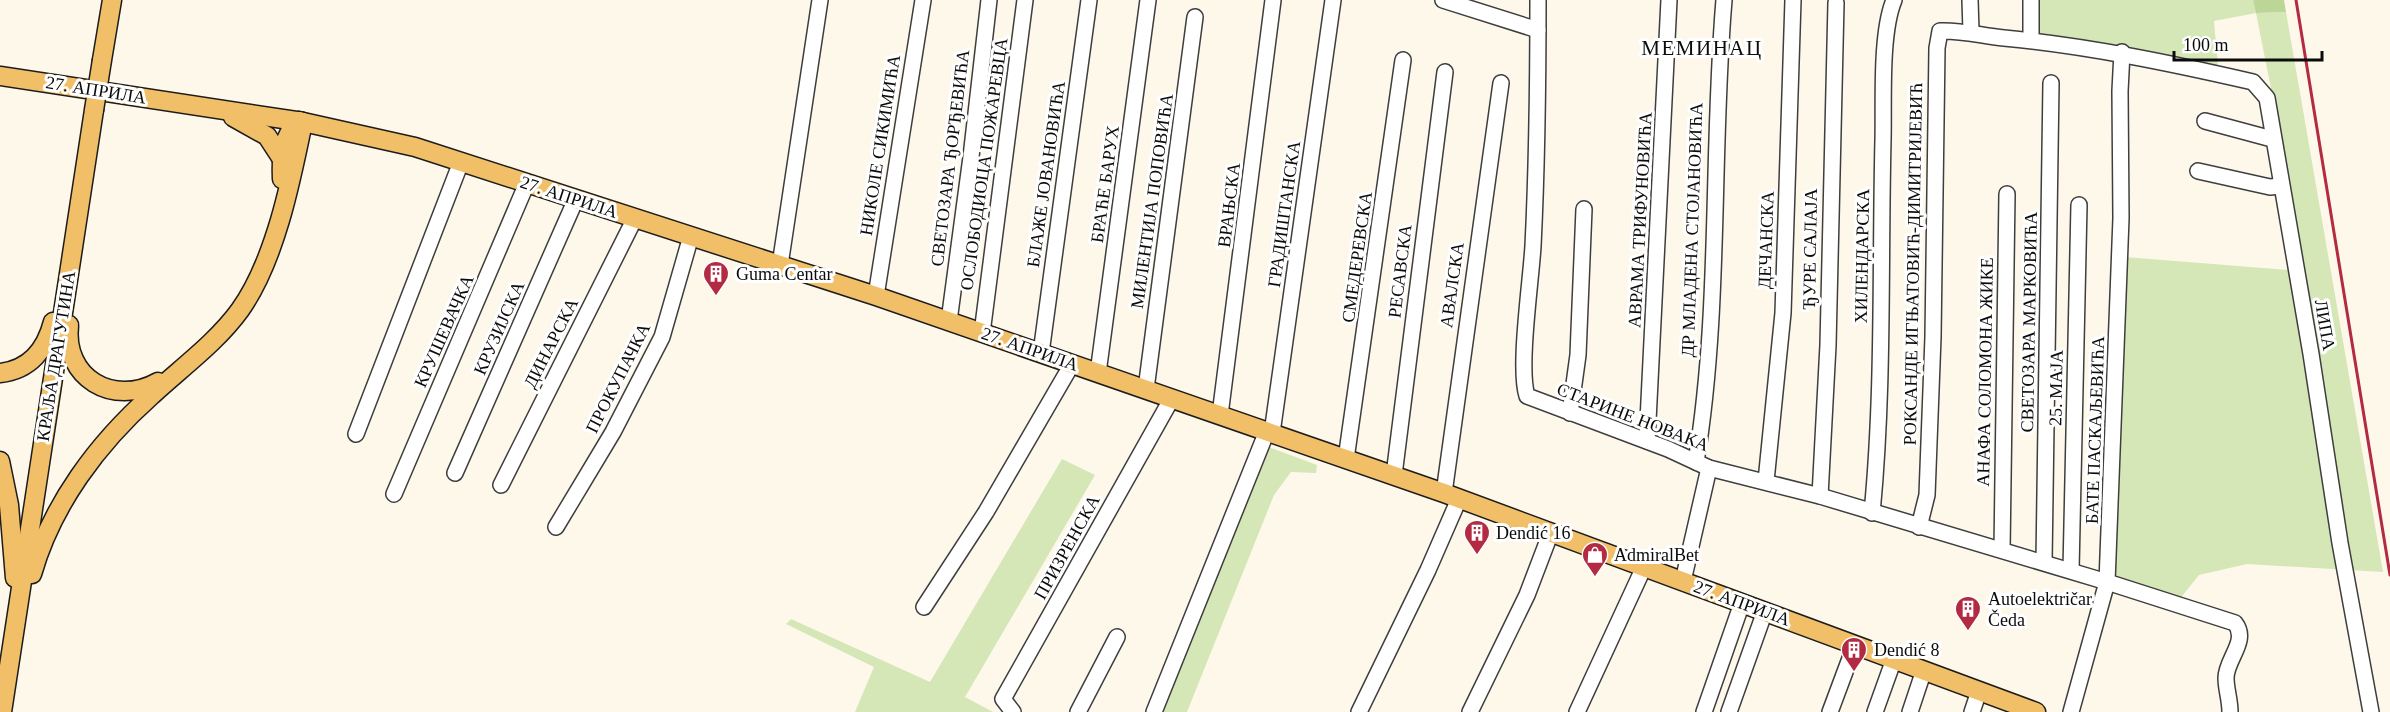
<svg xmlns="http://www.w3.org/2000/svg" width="2390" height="712" font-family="Georgia,serif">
<rect width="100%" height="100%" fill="#fef8ea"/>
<!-- green -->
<g fill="#d5e6b7">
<polygon points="2035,0 2253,0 2256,13 2286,12 2383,572 2247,564 2199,575 2179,600 2114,580 2125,257 2301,271 2286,164 2256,13 2214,21 2218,67 2037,34"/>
<polygon points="1269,447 1317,465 1316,473 1291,472 1274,495 1187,712 1159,712"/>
<polygon points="1062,459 1095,475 965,697 993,712 855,712 874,667 786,624 791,619 930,682"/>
</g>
<!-- forest -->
<polygon fill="#bbd697" points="2253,0 2284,0 2286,12 2256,13"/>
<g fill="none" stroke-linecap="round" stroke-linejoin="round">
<defs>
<g id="minor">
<polyline points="1443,0 1538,30"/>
<path d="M1538,0C1538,82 1537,165 1533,246C1531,281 1518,368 1527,396L1668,449L1709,468L1820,496L2107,582L2071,712"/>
<polyline points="1970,0 1971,31"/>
<polyline points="2031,0 2031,40"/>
<path d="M2122,52L2120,91L2121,218L2107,582L2235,623C2249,641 2226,659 2226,678C2226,689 2230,700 2230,712"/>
<polyline points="2205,121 2272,139"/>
<polyline points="2198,171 2270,187 2281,186"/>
<polyline points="780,265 820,0"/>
<polyline points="876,296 923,0"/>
<polyline points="949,321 971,157 989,0"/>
<polyline points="982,333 1025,0"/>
<polyline points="1041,353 1089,0"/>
<polyline points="1098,373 1148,0"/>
<polyline points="1146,389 1195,17"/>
<polyline points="1570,413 1578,355 1584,209"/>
<polyline points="1220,415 1273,0"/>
<polyline points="1272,433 1333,0"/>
<polyline points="356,434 461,162"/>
<polyline points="1647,441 1669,0"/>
<polyline points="1346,459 1403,60"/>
<path d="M1696,462C1721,310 1711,153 1724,0"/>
<polyline points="455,473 576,199"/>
<polyline points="1394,475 1445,72"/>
<polyline points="1766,481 1783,313 1793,0"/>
<polyline points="501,485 635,218"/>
<polyline points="1444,493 1501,83"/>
<polyline points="394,494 527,183"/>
<polyline points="1820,496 1828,345 1836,3"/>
<path d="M1872,513C1884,390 1880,265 1883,140C1884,102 1880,34 1894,0"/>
<polyline points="556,527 613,432 662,337 691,236"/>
<path d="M1919,527L1927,495L1933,337L1937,48L1940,31C1962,30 1982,36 2004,38C2088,46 2170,63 2253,82L2267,98L2311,354L2340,543L2371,712"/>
<polyline points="2002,550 2007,194"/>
<polyline points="2044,562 2051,83"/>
<polyline points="2071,570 2079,205"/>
<polyline points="1683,581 1709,468"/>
<polyline points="924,607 986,512 1072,364"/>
<polyline points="1013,712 1003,699 1172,398"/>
<polyline points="1078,712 1117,637"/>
<polyline points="1154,712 1267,431"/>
<polyline points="1359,712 1428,570 1459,499"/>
<polyline points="1470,712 1527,595 1551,532"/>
<polyline points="1577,712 1644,567"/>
<polyline points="1704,712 1742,603"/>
<polyline points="1729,712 1765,611"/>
<polyline points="1830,712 1855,645"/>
<polyline points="1875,712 1894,659"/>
<polyline points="1910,712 1924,670"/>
<polyline points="1972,712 1979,691"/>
</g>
<g id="major">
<polyline points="102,60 112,0"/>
<polyline points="0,76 303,122 415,147 876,296 1444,493 2036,712"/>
<polyline points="233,117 267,136 282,159"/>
<path d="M282,179C281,158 282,136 299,121"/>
<path d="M69,325C63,378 113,407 158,382"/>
<path d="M0,373C30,370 46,349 53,322"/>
<polyline points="0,461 9,505 15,578"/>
<path d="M32,574C52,504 98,443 152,395C181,368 216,343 240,310C275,261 291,181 303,122"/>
<polyline points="2,712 94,110"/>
</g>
</defs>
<!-- minor casing -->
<use href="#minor" stroke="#3e3e3e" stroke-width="18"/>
<!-- major casing -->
<use href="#major" stroke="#1c1c1c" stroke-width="21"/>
<!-- minor -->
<use href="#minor" stroke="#fff" stroke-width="15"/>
<!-- major -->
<use href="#major" stroke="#f1bf67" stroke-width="18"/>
<!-- rail -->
<polyline stroke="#b32b43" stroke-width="3" points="2296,0 2390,575"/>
<defs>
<polyline id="major-bridge" points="94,110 102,60"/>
</defs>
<!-- major-bridge casing -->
<use href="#major-bridge" stroke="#1c1c1c" stroke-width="21" stroke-linecap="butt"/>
<!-- major-bridge -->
<use href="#major-bridge" stroke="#f1bf67" stroke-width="18"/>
</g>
<!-- icons -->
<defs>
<symbol id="building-pin" viewBox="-11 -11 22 30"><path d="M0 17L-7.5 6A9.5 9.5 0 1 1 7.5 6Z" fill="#b32b43" stroke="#fff"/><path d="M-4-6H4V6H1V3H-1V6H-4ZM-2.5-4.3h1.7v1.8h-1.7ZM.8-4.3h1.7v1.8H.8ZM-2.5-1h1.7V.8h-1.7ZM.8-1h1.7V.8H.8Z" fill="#fff"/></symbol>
<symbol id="shop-pin" viewBox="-11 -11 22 30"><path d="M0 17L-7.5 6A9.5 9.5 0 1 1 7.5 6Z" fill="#b32b43" stroke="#fff"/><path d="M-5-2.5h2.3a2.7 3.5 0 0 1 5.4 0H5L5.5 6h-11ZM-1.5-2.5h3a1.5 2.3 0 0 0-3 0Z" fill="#fff"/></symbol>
</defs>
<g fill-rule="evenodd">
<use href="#building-pin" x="701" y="259" width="30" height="40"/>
<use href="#building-pin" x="1462" y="518" width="30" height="40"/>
<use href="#shop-pin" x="1580" y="540" width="30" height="40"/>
<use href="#building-pin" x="1953" y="594" width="30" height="40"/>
<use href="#building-pin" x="1839" y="635" width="30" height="40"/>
</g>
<g text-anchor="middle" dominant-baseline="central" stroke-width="6" stroke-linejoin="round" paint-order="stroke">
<!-- street labels -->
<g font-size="18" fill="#0b0b0b" stroke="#fff">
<text transform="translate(96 90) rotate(9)">27. АПРИЛА</text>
<text transform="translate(880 145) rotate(-81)">НИКОЛЕ СИКИМИЋА</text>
<text transform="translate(950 158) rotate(-83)">СВЕТОЗАРА ЂОРЂЕВИЋА</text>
<text transform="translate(984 164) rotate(-82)">ОСЛОБОДИОЦА ПОЖАРЕВЦА</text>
<text transform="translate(1046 174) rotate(-82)">БЛАЖЕ ЈОВАНОВИЋА</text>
<text transform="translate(1105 184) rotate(-82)">БРАЋЕ БАРУХ</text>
<text transform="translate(569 197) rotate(18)">27. АПРИЛА</text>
<text transform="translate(1152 201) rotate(-82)">МИЛЕНТИЈА ПОПОВИЋА</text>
<text transform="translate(1229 205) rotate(-83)">ВРАЊСКА</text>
<text transform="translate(1284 214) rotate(-82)">ГРАДИШТАНСКА</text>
<text transform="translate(1640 220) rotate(-87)">АВРАМА ТРИФУНОВИЋА</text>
<text transform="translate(1692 230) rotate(-88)">ДР МЛАДЕНА СТОЈАНОВИЋА</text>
<text transform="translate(1766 240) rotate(-88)">ДЕЧАНСКА</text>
<text transform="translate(1810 249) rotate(-89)">ЂУРЕ САЛАЈА</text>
<text transform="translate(1862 256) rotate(-89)">ХИЛЕНДАРСКА</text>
<text transform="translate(1357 257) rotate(-82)">СМЕДЕРЕВСКА</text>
<text transform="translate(1913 264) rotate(-89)">РОКСАНДЕ ИГЊАТОВИЋ-ДИМИТРИЈЕВИЋ</text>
<text transform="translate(1400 271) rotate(-83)">РЕСАВСКА</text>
<text transform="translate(1452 285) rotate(-82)">АВАЛСКА</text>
<text transform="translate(2029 322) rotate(-89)">СВЕТОЗАРА МАРКОВИЋА</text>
<text transform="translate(2325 325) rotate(80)">ЛИПА</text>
<text transform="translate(499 328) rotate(-66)">КРУЗИЈСКА</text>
<text transform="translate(444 331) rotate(-66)">КРУШЕВАЧКА</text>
<text transform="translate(551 343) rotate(-63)">ДИНАРСКА</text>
<text transform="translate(1030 349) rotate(19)">27. АПРИЛА</text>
<text transform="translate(56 356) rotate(-81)">КРАЉА ДРАГУТИНА</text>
<text transform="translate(1985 372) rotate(-89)">АНАФА СОЛОМОНА ЖИКЕ</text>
<text transform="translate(618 378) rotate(-63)">ПРОКУПАЧКА</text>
<text transform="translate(2056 388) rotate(-89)">25. МАЈА</text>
<text transform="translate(1633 417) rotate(21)">СТАРИНЕ НОВАКА</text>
<text transform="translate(2095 430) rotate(-88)">БАТЕ ПАСКАЉЕВИЋА</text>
<text transform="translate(1067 547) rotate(-61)">ПРИЗРЕНСКА</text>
<text transform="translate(1742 603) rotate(20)">27. АПРИЛА</text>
</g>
<!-- poi labels -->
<g font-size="18" fill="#0b0b0b" stroke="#fff" text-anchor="start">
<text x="736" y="274">Guma Centar</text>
<text x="1496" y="533">Dendić 16</text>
<text x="1614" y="555">AdmiralBet</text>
<text x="1988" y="599">Autoelektričar<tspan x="1988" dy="21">Čeda</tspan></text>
<text x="1874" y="650">Dendić 8</text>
</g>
<!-- quarter labels -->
<g font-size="21" letter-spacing="1.5" fill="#0b0b0b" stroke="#fff">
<text x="1702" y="48">МЕМИНАЦ</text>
</g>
</g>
<!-- scale -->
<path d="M2174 51v9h148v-9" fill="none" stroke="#0b0b0b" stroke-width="3"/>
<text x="2183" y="51" font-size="18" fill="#0b0b0b" stroke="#ffffff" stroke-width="4.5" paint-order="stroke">100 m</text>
</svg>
